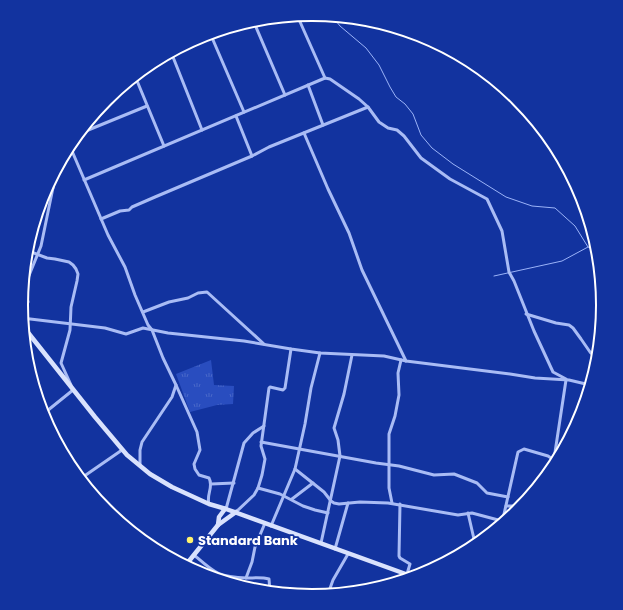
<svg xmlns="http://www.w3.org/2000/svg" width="623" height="610" font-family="Poppins,sans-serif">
<defs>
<pattern id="grass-tufts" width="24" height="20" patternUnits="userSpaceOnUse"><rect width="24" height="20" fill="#294dbf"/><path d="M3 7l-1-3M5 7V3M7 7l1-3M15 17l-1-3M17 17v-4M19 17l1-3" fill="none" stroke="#4968c9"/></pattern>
</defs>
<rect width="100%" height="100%" fill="#12339f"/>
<!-- grass -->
<polygon fill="url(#grass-tufts)" points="211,360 214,385 234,386 233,404 217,405 190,412 176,374"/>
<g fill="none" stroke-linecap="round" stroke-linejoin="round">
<!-- stream -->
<g stroke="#9bb3f8" stroke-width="1">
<polyline points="332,16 340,26 366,48 379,65 390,87 396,97 405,104 413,114 421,135 432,148 453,164 506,197 532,206 555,208 575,226 588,247 597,251"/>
<polyline points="494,276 562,261 588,247"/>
</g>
<!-- street -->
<g stroke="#a9bcf5" stroke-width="3">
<polyline points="253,20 285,95"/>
<polyline points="210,33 244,112"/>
<polyline points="171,52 202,130"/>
<polyline points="135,76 164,146"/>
<polyline points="325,78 330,79 359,99 368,107 379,122 388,128 397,130 404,136 421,158 450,179 487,199 502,231 509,272 514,281 534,331 553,372 566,379"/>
<polyline points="308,85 323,125"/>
<polyline points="236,116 252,156"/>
<polyline points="304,133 328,189 349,233 362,270 406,361"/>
<polyline points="76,135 147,106"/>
<path d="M69,144L108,235L125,267L135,295L148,325L152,330L163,358L176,385L197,432L200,450L194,464L195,469L199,475L209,478C214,487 206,494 209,504"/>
<polyline points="84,180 325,78 297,15"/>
<polyline points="46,187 53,188"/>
<polyline points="101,219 120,211 129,210 132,207 155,197 252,156 269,147 368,107"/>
<polyline points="26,250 47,258 55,259 69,262 73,265 76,269 78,274 77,281 71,307 70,330 61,363 71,385"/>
<polyline points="21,309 28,302 24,288 27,282 28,278 41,246 56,173 56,169"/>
<polyline points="143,312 169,302 188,298 198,293 207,292 264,344"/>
<polyline points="526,314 556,323 569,325 573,328 581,339 590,352 597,358"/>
<polyline points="22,318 105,328 126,334 143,328 168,333 244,341 291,349 320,353 384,356 406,361 510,374 535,378 569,380 590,385"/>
<polyline points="42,415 73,390"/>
<polyline points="261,442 376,463 399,466 434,475 454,474 477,483 487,493 508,497"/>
<polyline points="554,459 566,380"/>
<polyline points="140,465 140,450 142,442 172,397 176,385"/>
<polyline points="295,469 324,492 331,501 334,503 339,504 360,502 388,503 458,515 472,513 502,521"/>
<polyline points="80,479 122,450"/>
<polyline points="211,484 234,483"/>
<polyline points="258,488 280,494 303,506 315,510 328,513"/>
<polyline points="292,499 313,483"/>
<polyline points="392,503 389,488 389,434 395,416 399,395 398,373 401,360"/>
<polyline points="400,504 399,556 400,558 410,564 407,574"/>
<polyline points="506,506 521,506"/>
<polyline points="226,509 244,443 253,433 264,426"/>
<polyline points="236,512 254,495 258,488 262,475 265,459 261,446 269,388 270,387 283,390 285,388 291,349"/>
<polyline points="502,523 518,452 524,449 548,456 554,460 554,465"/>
<polyline points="271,526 295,469 305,424 311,388 320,353"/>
<polyline points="321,543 340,456 338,440 334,428 344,394 352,355"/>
<polyline points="335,549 348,503"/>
<polyline points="465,551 474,539 468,513"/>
<path d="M194,555C216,574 218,577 247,578C254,578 262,577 269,579L270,592"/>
<polyline points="246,578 252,562 255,547 265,523"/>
<polyline points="328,594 333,580 348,554"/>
</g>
<!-- secondary -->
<g stroke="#d9e2fd" stroke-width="4.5">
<polyline points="22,325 95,417 127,455 150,474 172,487 209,504 226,509 414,577"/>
<polyline points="218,525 219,517 225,509"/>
<polyline points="185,566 218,525 236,512"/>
</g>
</g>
<!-- markers -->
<circle fill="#fff36d" stroke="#12339f" stroke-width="1.5" cx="190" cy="540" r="4"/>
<g text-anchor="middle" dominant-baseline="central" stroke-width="3.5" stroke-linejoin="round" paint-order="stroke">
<!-- poi labels -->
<g font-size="13" font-weight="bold" fill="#fff" stroke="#12339f" text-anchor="start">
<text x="198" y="540">Standard Bank</text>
</g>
</g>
<!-- crop -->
<path d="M0 0H623V610H0ZM28 305a284 284 0 1 1 568 0a284 284 0 1 1-568 0Z" fill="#12339f" fill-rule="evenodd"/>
<path fill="none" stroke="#fff" stroke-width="2" d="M28 305a284 284 0 1 1 568 0a284 284 0 1 1-568 0Z"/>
</svg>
